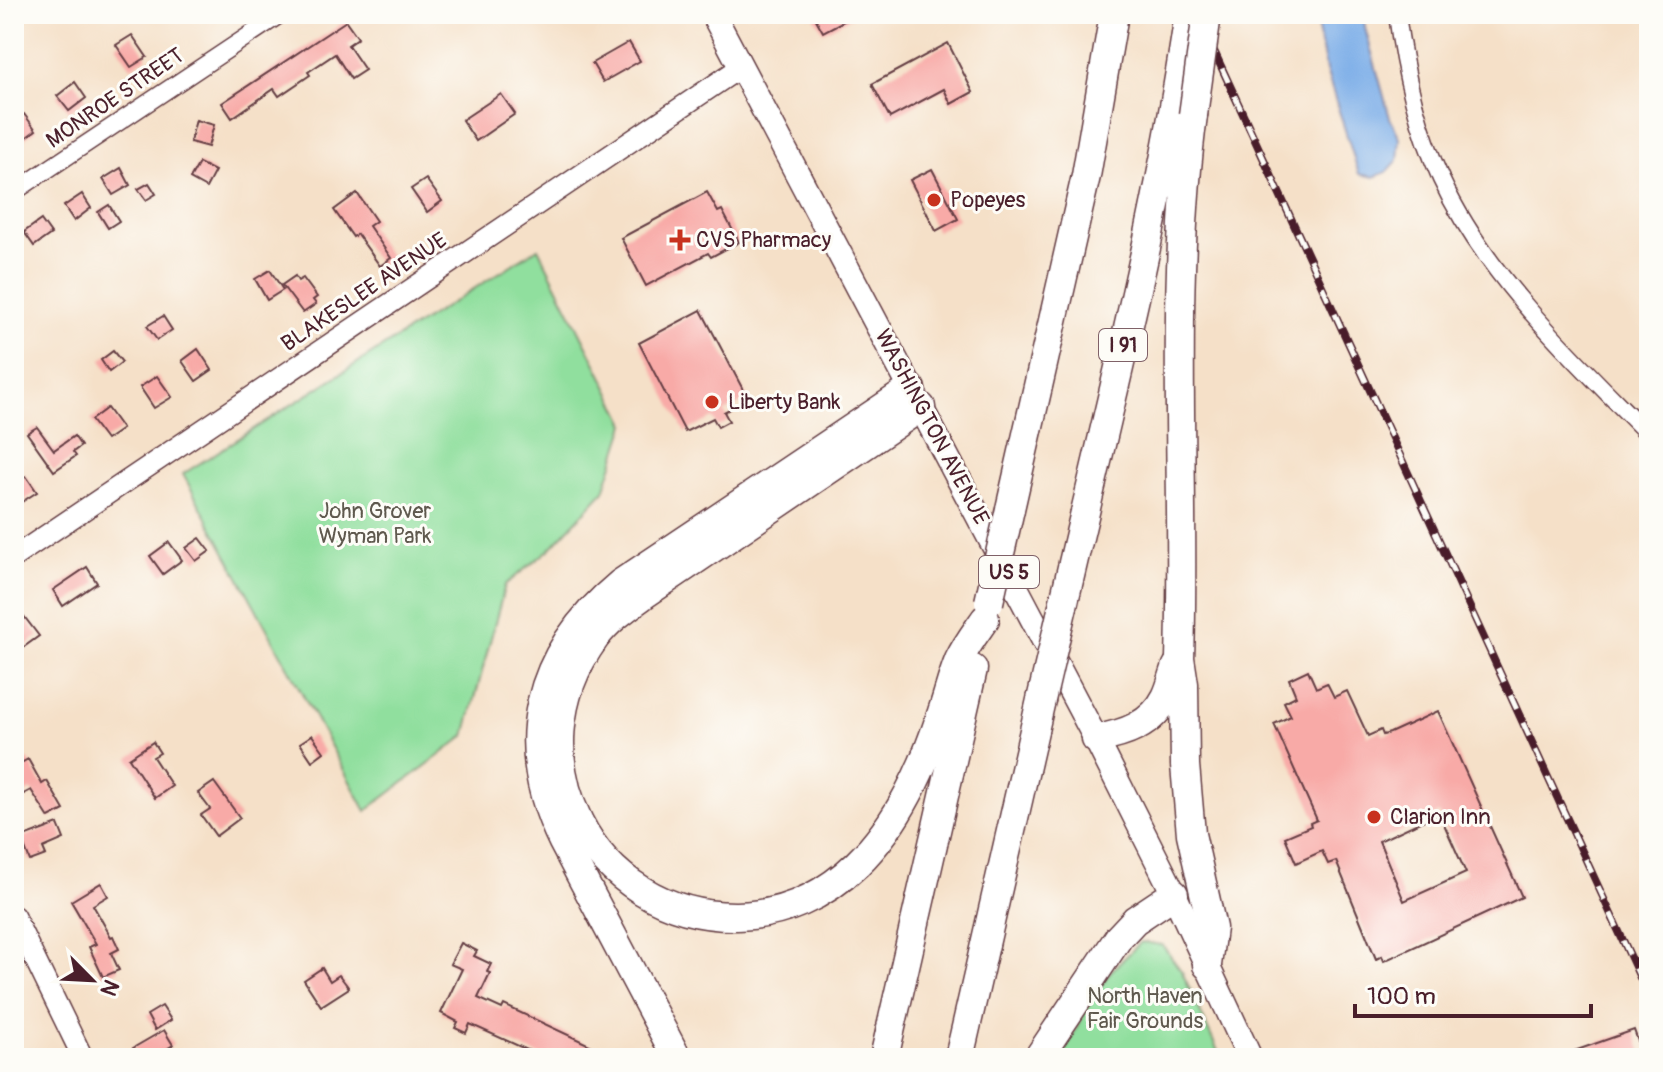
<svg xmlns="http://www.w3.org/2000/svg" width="1663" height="1072" font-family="Pangolin,sans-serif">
<rect width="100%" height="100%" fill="#fdfcf7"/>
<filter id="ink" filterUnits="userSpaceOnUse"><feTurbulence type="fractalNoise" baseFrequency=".0125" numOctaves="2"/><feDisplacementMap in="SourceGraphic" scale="16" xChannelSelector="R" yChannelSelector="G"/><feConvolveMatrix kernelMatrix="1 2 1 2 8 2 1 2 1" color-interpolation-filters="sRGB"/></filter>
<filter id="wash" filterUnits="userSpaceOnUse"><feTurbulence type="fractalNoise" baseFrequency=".006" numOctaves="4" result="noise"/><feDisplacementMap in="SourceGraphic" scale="32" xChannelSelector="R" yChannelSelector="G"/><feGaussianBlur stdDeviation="1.8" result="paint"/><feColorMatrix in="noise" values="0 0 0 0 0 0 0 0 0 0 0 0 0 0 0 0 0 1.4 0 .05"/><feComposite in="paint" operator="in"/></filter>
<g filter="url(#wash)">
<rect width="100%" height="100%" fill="#f5e0c8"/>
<!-- green -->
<g fill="#90df9e" stroke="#6d7f64" stroke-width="2">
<polygon points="538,248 626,424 604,491 550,549 505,585 465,736 366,811 183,474"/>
<polygon points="1141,942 1162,945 1182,972 1221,1058 1061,1058 1083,1016 1110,972"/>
</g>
<!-- water -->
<polygon fill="#7daee8" stroke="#64668a" stroke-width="2" points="1315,14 1364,14 1365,28 1390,118 1400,138 1398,160 1387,172 1374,177 1359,174 1326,70"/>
<g id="blocks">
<!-- building -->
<g fill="#f8aaa7" fill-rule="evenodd">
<polygon points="813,14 857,14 823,32"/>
<polygon points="346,21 358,38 348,45 365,70 351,79 335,54 308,72 310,75 279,96 274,89 232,118 222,103"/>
<polygon points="132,35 147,57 131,67 116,45"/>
<polygon points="629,42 640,61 603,82 592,63"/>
<polygon points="948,43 973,92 951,104 944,89 890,118 872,84"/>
<polygon points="75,82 86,98 69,111 57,96"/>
<polygon points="501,94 515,114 476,141 462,120"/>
<polygon points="24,114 36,130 19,143 14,136 14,121"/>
<polygon points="196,120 214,125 208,147 190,142"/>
<polygon points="199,163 215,171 206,188 190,179"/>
<polygon points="121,168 130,185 113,195 103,179"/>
<polygon points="932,169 958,219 936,231 910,180"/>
<polygon points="426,179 442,201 427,212 411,189"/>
<polygon points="149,183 156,194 146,200 138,189"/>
<polygon points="707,192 718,212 722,210 739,242 711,257 708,253 646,286 621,238"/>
<polygon points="357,193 376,221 369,226 391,258 380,266 357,234 353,237 334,210"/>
<polygon points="82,194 91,208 74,221 64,206"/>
<polygon points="109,205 119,221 108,228 98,212"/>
<polygon points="41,220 51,234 34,246 24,232"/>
<polygon points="270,270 283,290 267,300 255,279"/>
<polygon points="295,276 298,281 303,278 317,297 313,300 316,304 303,313 282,285"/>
<polygon points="701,310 748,399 724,412 729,421 718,427 713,418 685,432 639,343"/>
<polygon points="163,316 172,330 157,340 147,326"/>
<polygon points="198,349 212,370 196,381 182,361"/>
<polygon points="113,351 122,362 109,372 101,360"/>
<polygon points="157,376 172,397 154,408 140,387"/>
<polygon points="107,408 122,429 106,440 91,420"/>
<polygon points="37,427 54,450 74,436 81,446 73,452 76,456 54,471 27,433"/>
<polygon points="26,476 37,492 14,507 14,483"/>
<polygon points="200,538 210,551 196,561 186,548"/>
<polygon points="169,542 182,560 163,574 150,556"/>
<polygon points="87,567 97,583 63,606 53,590"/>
<polygon points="23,615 39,636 14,654 14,622"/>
<path d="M1308,670L1316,688L1327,683L1334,697L1347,691L1368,736L1381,730L1383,735L1390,733L1438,711L1522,897L1384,961L1382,956L1376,959L1336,861L1328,864L1322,851L1296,863L1285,837L1311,826L1310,823L1317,820L1274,724L1291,716L1284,702L1296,696L1289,679ZM1439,813L1466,873L1404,901L1379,841Z"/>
<polygon points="312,735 324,752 312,761 300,743"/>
<polygon points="153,742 160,753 153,757 172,786 155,798 129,758"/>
<polygon points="14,759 21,763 28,759 42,784 47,781 64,810 49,818 31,790 14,799"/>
<polygon points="214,782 240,818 216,836 201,815 210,809 198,793"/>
<polygon points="58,824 64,839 43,848 46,855 30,861 21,838"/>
<polygon points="101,883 108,896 93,905 111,937 113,936 119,949 111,953 119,970 103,977 89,947 96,944 71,901"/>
<polygon points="461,943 477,951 474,956 491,964 487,972 490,973 478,998 502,1009 504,1005 594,1047 589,1058 545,1058 470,1024 466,1033 455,1028 458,1022 441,1013 462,969 450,964"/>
<polygon points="322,968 330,981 339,975 349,988 321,1006 304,980"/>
<polygon points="162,1006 171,1020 155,1030 147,1015"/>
<polygon points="164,1030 173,1045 152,1058 139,1058 133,1048"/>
<polygon points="1634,1030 1644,1058 1560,1058 1560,1056"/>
</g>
</g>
</g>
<g filter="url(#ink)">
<use href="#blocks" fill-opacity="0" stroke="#643c43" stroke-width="2"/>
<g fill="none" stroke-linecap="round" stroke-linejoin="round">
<defs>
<g id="minor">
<path d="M1397,14C1404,71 1417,126 1441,179C1487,278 1573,358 1649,435"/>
<polyline points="14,192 281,14"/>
</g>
<g id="tertiary">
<polyline points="14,557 741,67"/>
<polyline points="14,916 83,1058"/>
</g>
<polyline id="primary" points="713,14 1096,739 1174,894 1250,1058"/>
<g id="motorway">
<path d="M1193,115C1169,295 1186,477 1180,658L1184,684L1185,765L1191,834L1212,928L1207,965"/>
<path d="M921,407L645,594C627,607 608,620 595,638C509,756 591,918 737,916C783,915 824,896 857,864C899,823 924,767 942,712C948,695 952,677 959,660C966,645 976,632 985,619"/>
<polyline points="1010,509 1086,176 1114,14"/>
<path d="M1063,606C1108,410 1160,214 1189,14"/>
<path d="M1096,739C1125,734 1152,725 1166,697C1171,687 1173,676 1177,666"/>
<path d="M677,1058L563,842C514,743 536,654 620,584L911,389"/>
<polyline points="884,1058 973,669"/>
<polyline points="959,1058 1041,700"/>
<polyline points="1038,1058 1119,937 1135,920 1174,894"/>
</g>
</defs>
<!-- minor casing -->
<use href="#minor" stroke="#643c43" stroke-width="19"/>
<!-- tertiary casing -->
<use href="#tertiary" stroke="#643c43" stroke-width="23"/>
<!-- primary casing -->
<use href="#primary" stroke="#643c43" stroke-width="27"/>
<!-- motorway casing -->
<use href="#motorway" stroke="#643c43" stroke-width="31"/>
<!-- minor -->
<use href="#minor" stroke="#fff" stroke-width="16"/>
<!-- tertiary -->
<use href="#tertiary" stroke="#fff" stroke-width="20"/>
<!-- primary -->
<use href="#primary" stroke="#fff" stroke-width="24"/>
<!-- motorway -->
<use href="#motorway" stroke="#fff" stroke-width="28"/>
<defs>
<polyline id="rail" points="1197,14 1649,997"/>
</defs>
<!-- rail casing -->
<use href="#rail" stroke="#4a1f2b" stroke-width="8"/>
<!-- rail -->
<use href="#rail" stroke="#fdfcf7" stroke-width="5" stroke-dasharray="15" stroke-linecap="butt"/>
<defs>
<g id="motorway-bridge">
<polyline points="1193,115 1207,14"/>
<polyline points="989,602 1010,509"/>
<polyline points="1041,700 1063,606"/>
</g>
</defs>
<!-- motorway-bridge casing -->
<use href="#motorway-bridge" stroke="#643c43" stroke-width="31" stroke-linecap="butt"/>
<!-- motorway-bridge -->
<use href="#motorway-bridge" stroke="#fff" stroke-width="28"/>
</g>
</g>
<!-- markers -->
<g fill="#c8321e" stroke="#fdfcf7" stroke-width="3">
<circle cx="934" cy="200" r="8"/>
<path d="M676 228h8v8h8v8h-8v8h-8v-8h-8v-8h8z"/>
<circle cx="712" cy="402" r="8"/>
<circle cx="1374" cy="817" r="8"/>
</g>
<g text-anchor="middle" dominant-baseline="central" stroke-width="6" stroke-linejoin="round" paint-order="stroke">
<!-- shield labels -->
<g fill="#fdfcf7" stroke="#806168" stroke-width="2">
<rect x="1099" y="329" width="48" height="32" rx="6"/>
<rect x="979" y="556" width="60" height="32" rx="6"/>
</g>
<g font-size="20" font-weight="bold" fill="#4a1f2b">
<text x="1123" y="345">I 91</text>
<text x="1009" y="572">US 5</text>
</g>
<!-- street labels -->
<g font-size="22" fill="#4a1f2b" stroke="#fdfcf7">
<text transform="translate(115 98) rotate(-34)">MONROE STREET</text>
<text transform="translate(364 292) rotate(-34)">BLAKESLEE AVENUE</text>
<text transform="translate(932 427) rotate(62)">WASHINGTON AVENUE</text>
</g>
<!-- poi labels -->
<g font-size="22" fill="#4a1f2b" stroke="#fdfcf7" text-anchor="start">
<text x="950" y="200">Popeyes</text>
<text x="696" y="240">CVS Pharmacy</text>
<text x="728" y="402">Liberty Bank</text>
<text x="1390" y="817">Clarion Inn</text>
</g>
<!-- park labels -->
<g font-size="22" fill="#5f594e" stroke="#fdfcf7">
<text x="375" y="511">John Grover<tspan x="375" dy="25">Wyman Park</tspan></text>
<text x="1145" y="996">North Haven<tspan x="1145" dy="25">Fair Grounds</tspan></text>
</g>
</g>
<!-- margin -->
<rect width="1663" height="1072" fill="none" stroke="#fdfcf7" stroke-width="48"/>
<!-- north arrow -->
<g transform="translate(92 980) rotate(114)" stroke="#fdfcf7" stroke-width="6" paint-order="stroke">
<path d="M0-6L14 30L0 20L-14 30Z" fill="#4a1f2b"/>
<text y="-12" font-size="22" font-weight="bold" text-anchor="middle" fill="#4a1f2b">N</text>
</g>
<!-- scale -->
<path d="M1355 1004v12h236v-12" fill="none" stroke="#4a1f2b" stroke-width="4"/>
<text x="1367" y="1004" font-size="24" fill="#4a1f2b" stroke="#fdfcf7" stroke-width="6" paint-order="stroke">100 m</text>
</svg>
